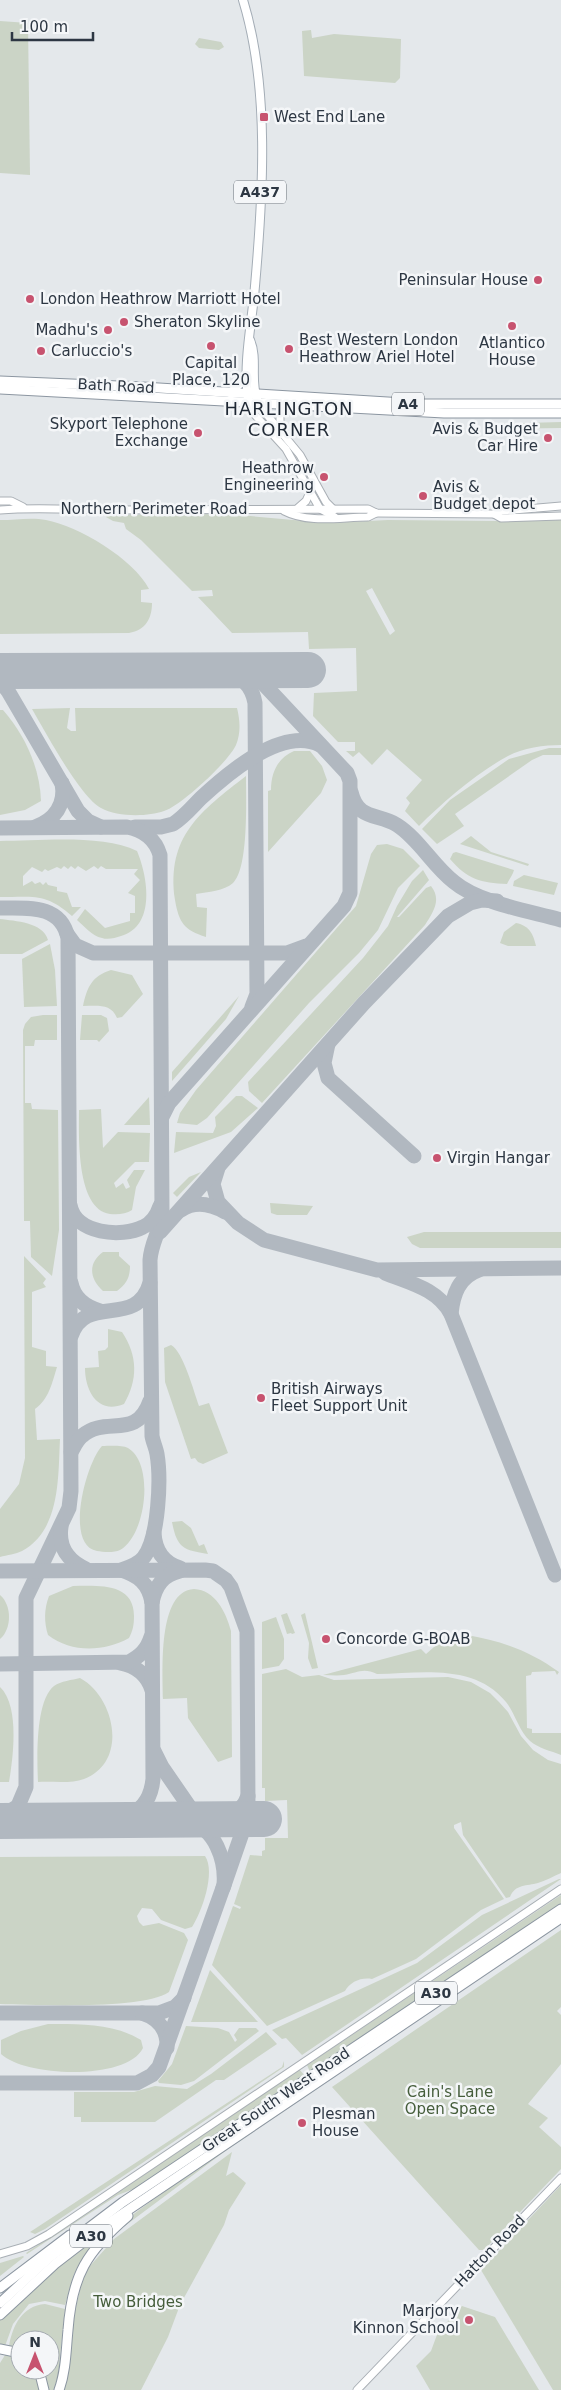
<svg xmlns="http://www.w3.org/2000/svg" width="561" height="2390" font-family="'DejaVu Sans',sans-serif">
<rect width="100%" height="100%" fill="#e4e8eb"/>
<!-- green -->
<g fill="#cbd4c6" fill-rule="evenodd">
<polygon points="0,21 28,23 30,175 0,173"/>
<polygon points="311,30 312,38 334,34 401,39 400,78 395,83 304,76 302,31"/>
<polygon points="199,38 221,42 224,47 219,50 199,48 195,44"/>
<polygon points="561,422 561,428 484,429 484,424"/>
<path d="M227,514L327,523L388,520L497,521L561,519V745C545,745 522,748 508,756C478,772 443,802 419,826L405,811L410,803L406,798L422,780L387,749L372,765L359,752L353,757L346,751H355V742H338L313,716L314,693L357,691L356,648L309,649L308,632L232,633L198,597L213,596L212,590L192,591L141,540L126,529L124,523L113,521L106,517L108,515ZM372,588L395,631L390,635L366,591Z"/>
<path d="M0,520C15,520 32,517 46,520C78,526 134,559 149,589L141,590V602L152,603C152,618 146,630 129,633L0,634Z"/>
<path d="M70,708L67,728L71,731H76L75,708H237C240,720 241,733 236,745C229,761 181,806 164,811C147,817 117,817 101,808C80,797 45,731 32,709Z"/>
<path d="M0,710H3C25,735 40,768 41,801L25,810L0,815Z"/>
<polygon points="549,748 561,748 561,755 543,755 532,760 455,814 464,826 437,844 422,829 450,800 509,759"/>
<path d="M294,751H310L322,766L327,780L321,793L268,852V791L271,790C271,772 278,758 294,751Z"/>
<path d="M246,776C246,799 249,868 233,883C224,891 208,892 196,894L197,907L207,908L206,937C184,930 179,923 175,900C166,836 201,811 246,776Z"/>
<polygon points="471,836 491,852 529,864 528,866 460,844"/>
<path d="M0,841C39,841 103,834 137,851C148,877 156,926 121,936C115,938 108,940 102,938C92,936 84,926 77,920L85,909L105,928L130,921V913H135V896L128,893L140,880L134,874L138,869H106L101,866L98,869L94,866L86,871L78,866L75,869L71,866L68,869L64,866L61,869L57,867L48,871L45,869L42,872L32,867L23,876V886L32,881L35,884L40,882L43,885L46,882L48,885L57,887V891L67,893L72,907H81L72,916C46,893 34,897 0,897Z"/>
<polygon points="387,844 403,849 420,866 398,888 378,930 359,953 309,1003 207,1118 197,1125 177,1123 180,1113 196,1090 356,906 371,854 377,845"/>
<path d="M456,852L514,870C513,875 509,879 507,884C481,883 467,879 450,859L453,853Z"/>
<path d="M423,870L429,880L397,917H399L426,888L431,886C442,900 433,912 425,925L262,1103L249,1091L248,1082L363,958L388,926L397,906L412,881Z"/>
<polygon points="524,875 558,883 554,895 513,886 514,881"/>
<path d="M0,919C15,921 43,922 48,940L22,954H0Z"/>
<path d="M516,923C530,926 533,934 536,946H508L500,943L504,932Z"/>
<polygon points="50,944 55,970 57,1006 24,1007 22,959"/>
<path d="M111,970L132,975L143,994L122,1017L117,1018C111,1003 97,1006 83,1006C87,987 92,976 111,970Z"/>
<polygon points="239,996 226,1019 172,1081 172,1072"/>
<polygon points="43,1015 57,1015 57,1040 35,1040 34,1046 25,1046 25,1103 31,1103 32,1109 58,1110 59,1230 52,1276 31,1257 30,1221 24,1221 23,1030 25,1024 31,1017"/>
<polygon points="82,1015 101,1015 107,1018 109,1031 99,1042 97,1040 80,1040"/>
<polygon points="236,1096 242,1096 258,1108 231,1132 174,1153 176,1132 213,1133 216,1126 215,1117"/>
<polygon points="149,1097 150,1125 124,1125"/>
<path d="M101,1109L103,1148L118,1132L150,1133L149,1162H135L114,1183L116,1188L123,1183L126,1189L130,1187L127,1180L134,1170H145L136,1187L132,1210C126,1214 118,1215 110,1214C76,1209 79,1136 79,1110Z"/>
<polygon points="201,1172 177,1197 173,1193 189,1177"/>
<polygon points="270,1203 313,1206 307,1215 277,1215 271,1213"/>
<polygon points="424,1232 561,1232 561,1248 420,1248 412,1244 407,1237"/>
<path d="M103,1252H119V1256L130,1266C130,1278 126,1284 117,1291H103C89,1278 88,1263 103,1252Z"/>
<path d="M24,1256L46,1279L43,1283L46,1287L32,1292V1347L46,1351V1366L57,1367C52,1383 49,1399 35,1409L37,1440L60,1439C58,1476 61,1530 22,1551C16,1554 7,1555 0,1557V1509L19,1484L25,1458Z"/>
<path d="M108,1329L122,1332C138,1356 138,1380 124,1404C98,1415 85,1391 85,1368L99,1367L98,1351L105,1350L108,1347Z"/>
<path d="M171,1345C183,1351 194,1392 199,1406L209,1403L228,1453L203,1464L198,1462L195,1458L191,1459L165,1382L164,1348Z"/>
<path d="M102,1446C110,1446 122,1445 128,1448C155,1464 146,1536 120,1550C114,1553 103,1552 97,1551C64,1545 86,1463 102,1446Z"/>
<path d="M182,1521L191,1528L199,1546L204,1544L208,1554C183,1550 177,1548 172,1522Z"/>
<path d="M73,1586C97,1586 134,1582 134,1616C134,1625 133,1630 129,1638C104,1652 71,1653 48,1635C44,1622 44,1609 49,1596Z"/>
<path d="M194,1589C215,1590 226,1612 231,1631L232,1757L218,1762L188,1718L187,1698L163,1699C163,1672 157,1591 194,1589Z"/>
<path d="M0,1595C12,1605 12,1629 0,1639Z"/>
<polygon points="287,1613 295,1633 292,1634 291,1633 287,1634 281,1615"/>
<polygon points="305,1613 318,1668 312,1669 308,1658 309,1643 301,1615"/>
<polygon points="276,1617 284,1639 284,1659 279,1666 262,1669 262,1622"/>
<path d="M467,1635C502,1641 530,1651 559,1672L557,1675L555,1671L532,1672L531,1675L526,1676L527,1728L532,1729V1733H561V1755C551,1751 538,1748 530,1741C519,1731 515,1713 506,1702C475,1663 420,1673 377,1674C363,1667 357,1673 344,1675C337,1676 330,1675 323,1675L421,1649L426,1654L441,1641Z"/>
<path d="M286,1669L302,1677L319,1675L334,1680L448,1677L471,1682L490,1693L499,1702L508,1712L521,1736L533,1750L548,1760L561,1764V1873C554,1876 545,1881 538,1883C527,1886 515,1884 510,1897L506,1898L463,1835L461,1822L454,1825V1828L504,1899L481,1910L416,1959L372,1979C361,1977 350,1982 345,1991L267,2026L212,1965L233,1906L240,1909L241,1907L234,1904L250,1855L262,1856V1851L265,1850V1838H288L287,1800L265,1801V1788H262V1674Z"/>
<path d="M80,1678C115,1697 129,1762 84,1779C71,1784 52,1781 38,1782C37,1760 35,1701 54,1686C61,1681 72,1680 80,1678Z"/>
<path d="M0,1687C20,1706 13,1758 9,1782H0Z"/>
<path d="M205,1856C216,1872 202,1912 192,1927L185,1929L161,1920L152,1909L142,1908L137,1916L139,1922L143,1926L159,1923L184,1933L188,1940L169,1992C143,2010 35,2005 0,2004V1857Z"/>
<polygon points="559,1879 561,1879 302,2055 286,2038 282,2039 272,2030 417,1963 482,1915"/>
<polygon points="561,1895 561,1904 311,2074 307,2065"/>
<polygon points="561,1930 561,2007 557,2011 561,2015 561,2064 528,2104 548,2118 539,2127 561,2147 561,2169 484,2250 479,2250 332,2087"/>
<polygon points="210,1970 258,2022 191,2022"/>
<path d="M48,2024C79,2024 113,2023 141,2040L143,2048C127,2081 25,2077 1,2054V2040L21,2031Z"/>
<polygon points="186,2026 218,2028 229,2032 235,2042 237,2040 234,2035 239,2028 256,2028 259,2031 194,2081 181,2085 159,2083 158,2081 172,2064"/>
<polygon points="266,2032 277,2044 224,2080 216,2080 155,2122 81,2122 81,2117 74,2117 74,2092 134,2092 155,2086 187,2089 211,2074"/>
<polygon points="284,2061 284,2067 45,2229 35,2234 30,2232 282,2067"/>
<polygon points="299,2069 305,2076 183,2158 136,2188 118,2195 27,2254 26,2253"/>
<path d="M317,2086L318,2088L224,2152L114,2234L91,2259L82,2274L71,2306C75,2287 81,2270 92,2254C109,2231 135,2213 158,2196C209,2157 263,2121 317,2086Z"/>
<polygon points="232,2152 226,2176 233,2172 246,2183 229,2210 224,2225 180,2305 168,2337 141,2390 61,2390 71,2310 75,2311 82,2281 89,2267 114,2239"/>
<polygon points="561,2185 561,2390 553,2390 481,2270"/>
<polygon points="95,2238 96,2241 74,2274 65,2305 45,2301 29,2304 13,2324 5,2346 0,2346 0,2317 35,2283"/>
<polygon points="23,2256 24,2257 0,2276 0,2263"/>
<path d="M45,2304L65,2309L58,2376L54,2390H46L41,2370H50V2340H20V2350L9,2346C13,2325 22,2306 45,2304Z"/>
<polygon points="462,2306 495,2317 539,2390 430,2390 416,2366 431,2351 438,2332"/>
<polygon points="7,2352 20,2356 20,2370 34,2370 40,2390 0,2390 0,2363"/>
</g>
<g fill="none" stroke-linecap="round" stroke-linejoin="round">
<!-- taxiway -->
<g stroke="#b1b8c0" stroke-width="15">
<path d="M224,670C241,675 252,685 255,703L257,994L252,1007"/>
<polyline points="0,681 8,691 78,811 88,821 101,827"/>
<path d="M351,792C358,821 378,813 397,825C419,839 433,866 454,882C479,903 529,911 561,920"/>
<path d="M35,827C55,820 66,804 62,783"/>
<path d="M135,827H161L173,824C184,817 192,807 201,798C228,773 282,726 320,745"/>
<path d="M0,828L127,827C143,830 155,838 160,855L162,1215C160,1231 151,1243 150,1260L152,1436C153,1442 156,1448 157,1454C161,1478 159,1537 144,1557C139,1564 130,1567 121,1570C139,1576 148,1583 152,1602"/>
<path d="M0,908C28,908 61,904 68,938L71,1491L69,1508L26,1598V1787L18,1806L0,1818"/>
<polyline points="67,934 75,945 93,953 287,953 306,946"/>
<polyline points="328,1044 324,1063 328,1078 414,1156"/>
<polyline points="162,1117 169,1103 344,906 350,893 350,781 347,773 258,678 239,670"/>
<polyline points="218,1168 213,1184 218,1202 238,1223 264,1240 377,1270 561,1268"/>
<path d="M70,1205C75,1234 122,1238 143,1227C152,1223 157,1215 160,1206"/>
<path d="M181,1210C196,1200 211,1204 225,1212"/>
<polyline points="160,1232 364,1003 448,916 470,903 482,900 497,901"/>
<path d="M385,1273C410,1283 438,1289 451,1314L555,1575"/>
<path d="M71,1283C74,1299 86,1307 100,1311"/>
<path d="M451,1314C453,1294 459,1277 479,1270"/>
<path d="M71,1336C86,1292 136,1330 150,1283"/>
<path d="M71,1452C74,1447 77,1440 82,1436C106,1415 136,1441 150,1401"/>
<path d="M61,1527C58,1547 68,1561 86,1569"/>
<path d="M154,1533C155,1550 163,1563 180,1568"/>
<polyline points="0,1571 205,1570 213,1571 226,1580 231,1587 247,1631 248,1808 242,1833 223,1888"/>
<path d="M152,1602C156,1585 163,1575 180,1571"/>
<path d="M120,1663C136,1666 147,1674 152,1690"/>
<path d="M0,1664L129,1662C140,1656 147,1650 151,1637"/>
<polyline points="154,1751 162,1767 204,1828"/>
<path d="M85,1820C117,1819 149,1820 153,1779L152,1593"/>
<path d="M191,1820C213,1819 239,1822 248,1796"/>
<polyline points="0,2013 159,2013 175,2007 184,1998"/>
<path d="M142,2013C158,2018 168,2030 167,2048"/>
<path d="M0,2083H137L152,2075L159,2067L224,1885C226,1860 215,1828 189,1822C175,1818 159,1820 145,1820"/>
</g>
<!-- runway -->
<g stroke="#b1b8c0" stroke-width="36">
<polyline points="0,671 308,670"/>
<polyline points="0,1821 264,1819"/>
</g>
<defs>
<g id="secondary">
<polyline points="249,403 255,415 286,449 320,509 335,517"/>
<polyline points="258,404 300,455 326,502 334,510"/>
<polyline points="280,430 280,415 290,406"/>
<polyline points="0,501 11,501 23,507"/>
<polyline points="298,508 306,501 311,490"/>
<path d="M0,510C38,507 76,510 114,510C199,509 283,510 368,509L376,513L494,514L502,511L561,506"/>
<path d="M284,511C309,524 341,517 368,517L376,513"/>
<polyline points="494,514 501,518 561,516"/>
<polyline points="0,2254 27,2246 49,2234 561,1889"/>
<polyline points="357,2390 561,2178"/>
</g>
<g id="primary">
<path d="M243,0C270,88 263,195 255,286C252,323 243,361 248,399"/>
<path d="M250,340C258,359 250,380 257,399"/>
<polyline points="230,393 248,376"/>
</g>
<g id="highway">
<polyline points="0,381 143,387 420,404 561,404"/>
<polyline points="0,389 444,413 561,413"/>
<polyline points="0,2288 70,2235"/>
<polyline points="0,2303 49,2258 123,2202 561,1909"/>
<polyline points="0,2315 55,2264 103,2227 561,1918"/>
<polyline points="0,2349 20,2353"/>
<polyline points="39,2370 44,2390"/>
<path d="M59,2390C66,2371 66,2350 68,2330C72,2275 87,2251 128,2216"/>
</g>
</defs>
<!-- secondary casing -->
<use href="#secondary" stroke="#a9afb5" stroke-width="9"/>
<!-- primary casing -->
<use href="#primary" stroke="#a4adb6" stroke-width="10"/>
<!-- highway casing -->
<use href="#highway" stroke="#8c96a1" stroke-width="11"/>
<!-- secondary -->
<use href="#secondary" stroke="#fff" stroke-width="7"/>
<!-- primary -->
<use href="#primary" stroke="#fff" stroke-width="8"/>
<!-- highway -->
<use href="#highway" stroke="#fff" stroke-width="9"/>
</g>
<!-- markers -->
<g fill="#c7536f" stroke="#f4f6f8" stroke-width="2">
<rect x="259" y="112" width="10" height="10" rx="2.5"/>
<circle cx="538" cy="280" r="5"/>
<circle cx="30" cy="299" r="5"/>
<circle cx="124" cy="322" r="5"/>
<circle cx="512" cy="326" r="5"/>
<circle cx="108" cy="330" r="5"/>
<circle cx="211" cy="346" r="5"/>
<circle cx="289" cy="349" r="5"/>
<circle cx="41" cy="351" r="5"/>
<circle cx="198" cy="433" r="5"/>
<circle cx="548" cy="438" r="5"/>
<circle cx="324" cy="477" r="5"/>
<circle cx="423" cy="496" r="5"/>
<circle cx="437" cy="1158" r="5"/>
<circle cx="261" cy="1398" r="5"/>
<circle cx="326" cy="1639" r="5"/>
<circle cx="302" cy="2123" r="5"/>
<circle cx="469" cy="2320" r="5"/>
</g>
<g text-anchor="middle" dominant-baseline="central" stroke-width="5" stroke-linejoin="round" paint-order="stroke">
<!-- shield labels -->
<g fill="#f4f6f8" stroke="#697079" stroke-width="1">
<rect x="234" y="180.5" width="52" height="23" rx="4"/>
<rect x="392" y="392.5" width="32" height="23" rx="4"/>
<rect x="415" y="1981.5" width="42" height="23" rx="4"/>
<rect x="70" y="2224.5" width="42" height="23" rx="4"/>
</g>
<g font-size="14" font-weight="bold" fill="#2d3743">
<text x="260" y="192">A437</text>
<text x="408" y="404">A4</text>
<text x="436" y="1993">A30</text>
<text x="91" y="2236">A30</text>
</g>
<!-- poi labels -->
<g font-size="15" fill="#2d3743" stroke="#f4f6f8" text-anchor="start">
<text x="274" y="117">West End Lane</text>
<text x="528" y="280" text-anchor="end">Peninsular House</text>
<text x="40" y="299">London Heathrow Marriott Hotel</text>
<text x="134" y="322">Sheraton Skyline</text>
<text x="98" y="330" text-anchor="end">Madhu's</text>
<text x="299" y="340">Best Western London<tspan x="299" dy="17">Heathrow Ariel Hotel</tspan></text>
<text x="512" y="343" text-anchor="middle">Atlantico<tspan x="512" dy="17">House</tspan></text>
<text x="51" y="351">Carluccio's</text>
<text x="211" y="363" text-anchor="middle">Capital<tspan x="211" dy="17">Place, 120</tspan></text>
<text x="188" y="424" text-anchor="end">Skyport Telephone<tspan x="188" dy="17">Exchange</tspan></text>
<text x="538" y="429" text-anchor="end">Avis &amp; Budget<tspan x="538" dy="17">Car Hire</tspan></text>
<text x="314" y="468" text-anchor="end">Heathrow<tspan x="314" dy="17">Engineering</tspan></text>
<text x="433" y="487">Avis &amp;<tspan x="433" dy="17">Budget depot</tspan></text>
<text x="447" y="1158">Virgin Hangar</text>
<text x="271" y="1389">British Airways<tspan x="271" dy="17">Fleet Support Unit</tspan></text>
<text x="336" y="1639">Concorde G-BOAB</text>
<text x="312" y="2114">Plesman<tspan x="312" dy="17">House</tspan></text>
<text x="459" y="2311" text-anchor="end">Marjory<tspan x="459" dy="17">Kinnon School</tspan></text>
</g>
<!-- street labels -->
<g font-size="15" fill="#2d3743" stroke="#f4f6f8">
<text transform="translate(116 386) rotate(3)">Bath Road</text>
<text x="154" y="509">Northern Perimeter Road</text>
<text transform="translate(276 2100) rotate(-34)">Great South West Road</text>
<text transform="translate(490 2251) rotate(-46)">Hatton Road</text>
</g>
<!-- park labels -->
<g font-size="15" fill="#455d3b" stroke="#f4f6f8">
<text x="450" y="2092">Cain's Lane<tspan x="450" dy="17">Open Space</tspan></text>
<text x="138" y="2302">Two Bridges</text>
</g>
<!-- quarter labels -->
<g font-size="18" letter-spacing="1" fill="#1f2834" stroke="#f4f6f8">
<text x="289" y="408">HARLINGTON<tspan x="289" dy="21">CORNER</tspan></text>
</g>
</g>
<!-- north arrow -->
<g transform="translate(35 2355)"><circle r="24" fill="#f4f6f8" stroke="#a4aab0"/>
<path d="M0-4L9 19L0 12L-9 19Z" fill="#c7536f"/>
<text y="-8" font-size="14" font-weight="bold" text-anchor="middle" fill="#2d3743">N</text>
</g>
<!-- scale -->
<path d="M12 32v8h81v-8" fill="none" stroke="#2d3743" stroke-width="2.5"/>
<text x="20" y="32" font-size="15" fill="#2d3743" stroke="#f4f6f8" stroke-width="4" paint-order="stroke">100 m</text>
</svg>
